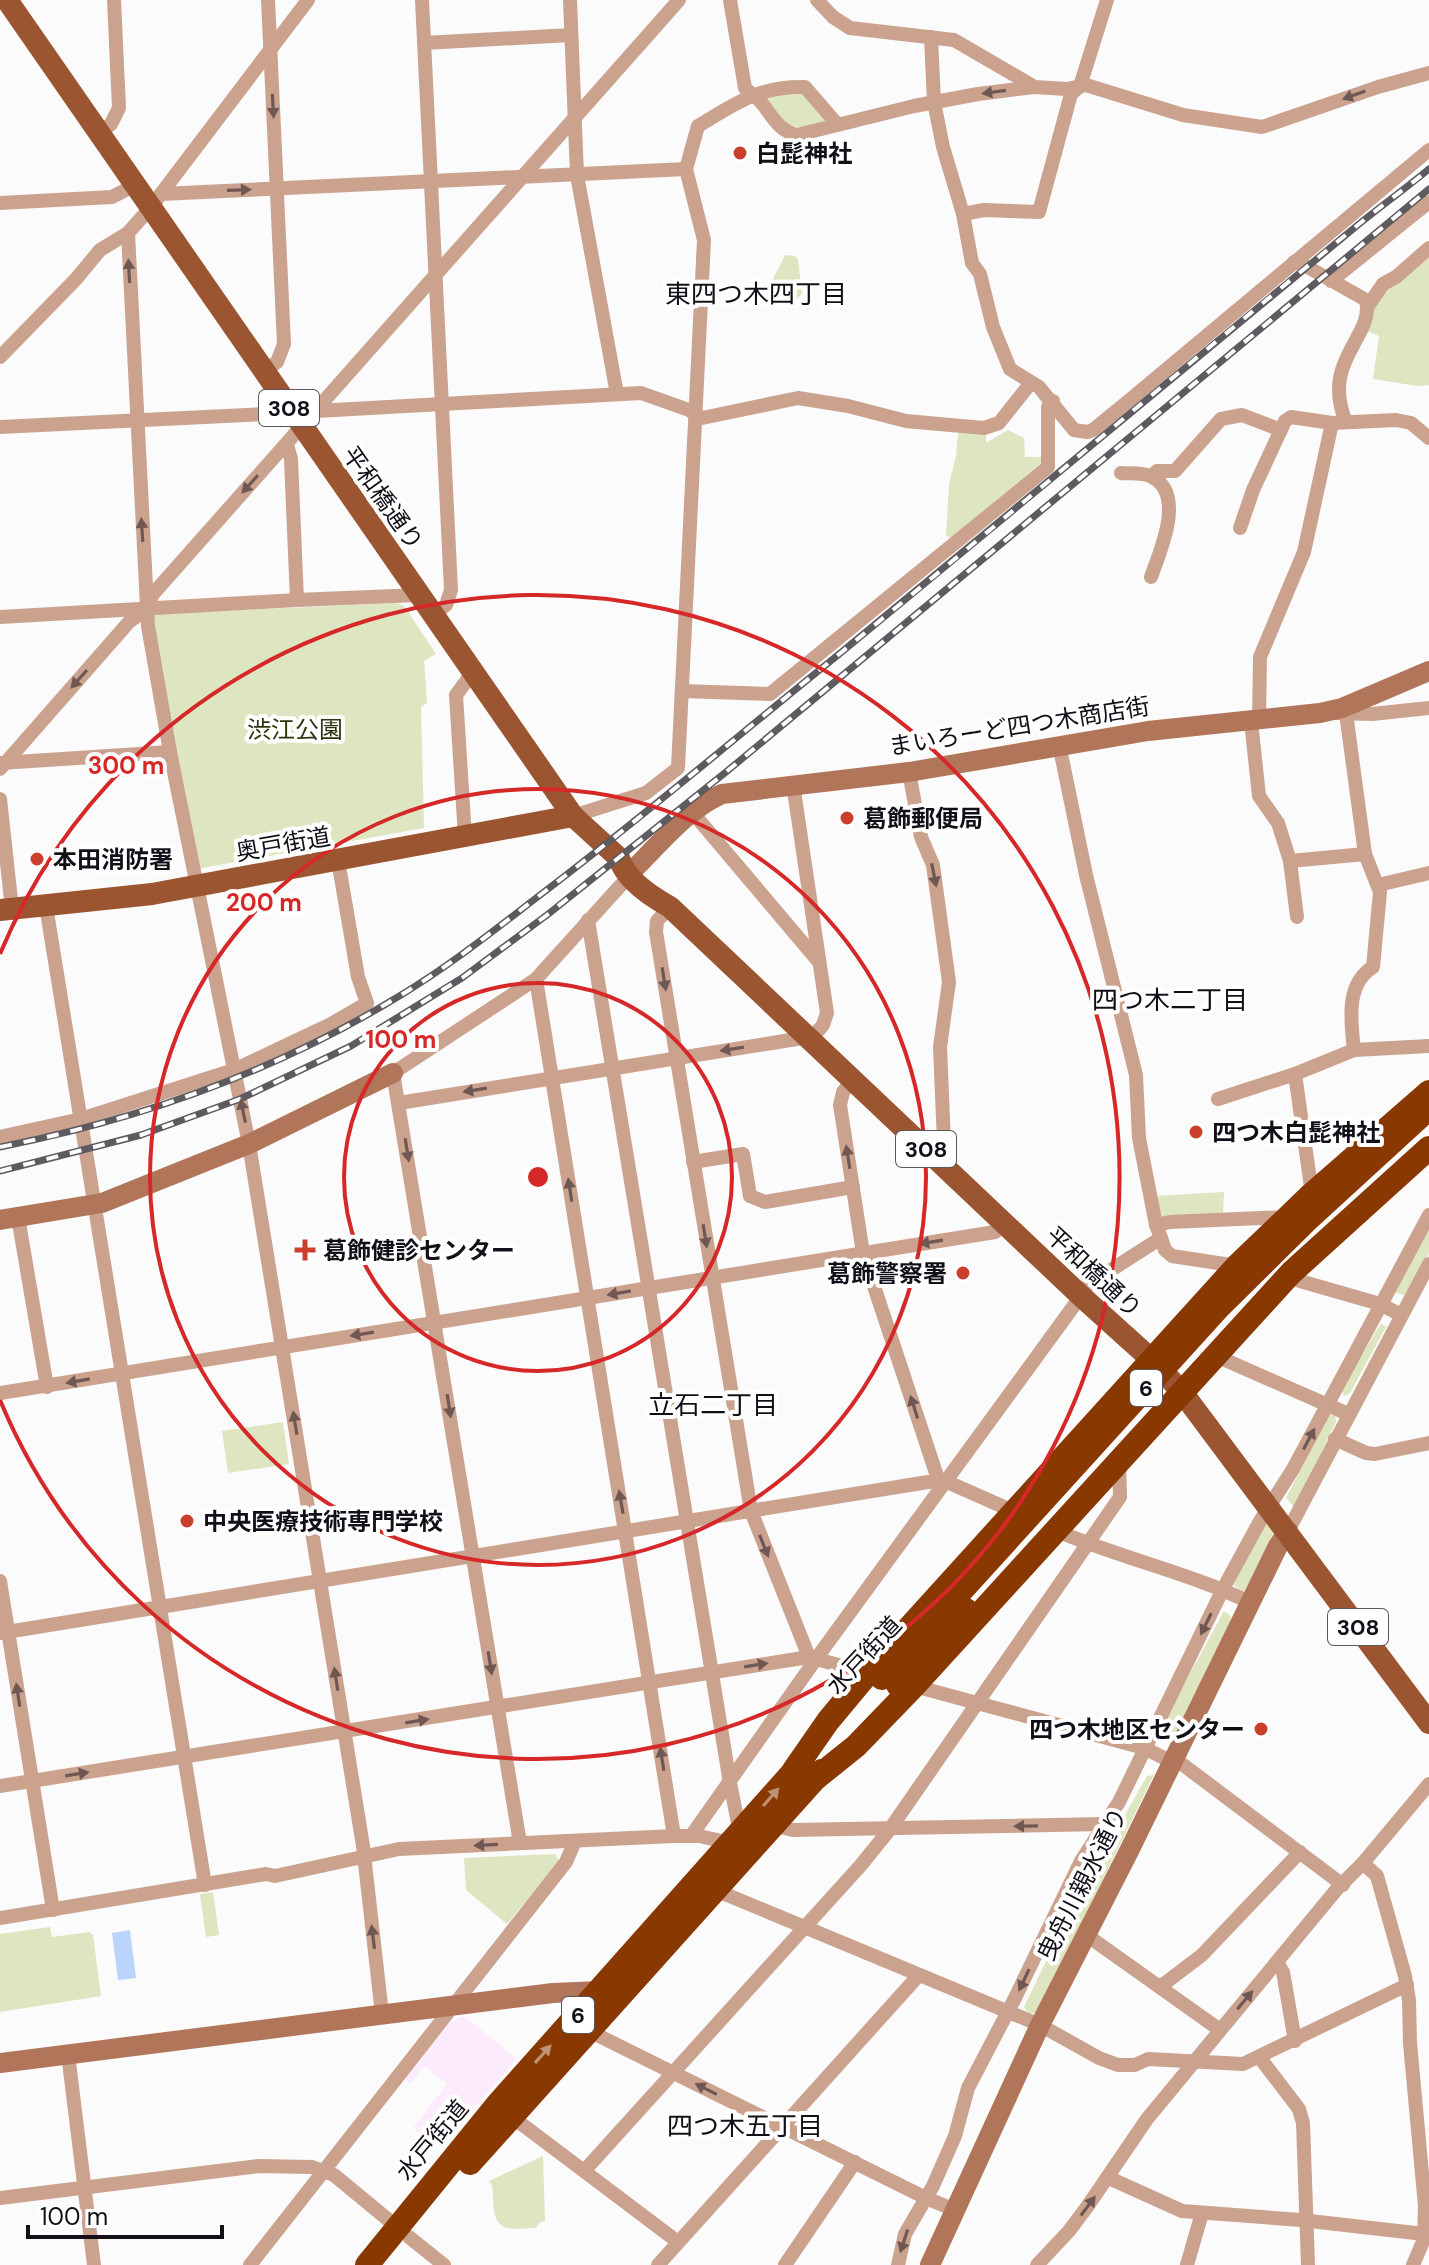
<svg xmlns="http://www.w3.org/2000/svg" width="1429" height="2265" font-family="'DM Sans','Noto Sans JP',sans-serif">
<rect width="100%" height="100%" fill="#fbfbfb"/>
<!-- industrial -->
<polygon fill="#fcebfd" points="460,2017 465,2017 517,2059 440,2147 413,2128 447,2084 424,2066 411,2083 404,2078 448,2025"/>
<!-- green -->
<g fill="#dde6c0">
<path d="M803,91L826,120C791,135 783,125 763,97Z"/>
<polygon points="785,255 795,256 798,259 802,294 794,301 773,279"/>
<path d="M1429,255V385L1417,386L1373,379L1379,336L1362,329C1381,286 1392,281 1429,255Z"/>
<polygon points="1008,430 1024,438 1025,457 1042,457 1043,461 951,538 946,536 949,484 956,456 958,433 986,435 986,443"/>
<polygon points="398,603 405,607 436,654 424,661 427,703 421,707 424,828 197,869 151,614"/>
<polygon points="1224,1192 1223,1216 1158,1219 1154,1196"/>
<polygon points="1429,1226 1429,1253 1406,1296 1395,1292"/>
<polygon points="1381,1323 1386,1327 1350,1393 1344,1396 1342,1389"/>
<polygon points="1329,1415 1335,1416 1336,1422 1295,1508 1286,1498"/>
<polygon points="283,1422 289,1464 228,1473 222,1431"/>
<polygon points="1264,1524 1269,1525 1274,1532 1249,1587 1246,1591 1242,1592 1234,1585 1235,1580"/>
<polygon points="1224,1611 1231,1616 1230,1622 1173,1740 1160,1735 1160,1729"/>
<polygon points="1154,1775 1041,2005 1035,2013 1029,2014 1024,2007 1028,1999 1097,1853 1125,1815 1147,1776"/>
<polygon points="555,1854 559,1861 507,1924 466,1890 464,1858"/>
<polygon points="213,1892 219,1935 206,1937 200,1894"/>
<polygon points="50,1927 52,1937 89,1932 93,1935 101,1996 0,2012 0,1934"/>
<path d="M543,2156L545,2221L540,2222L536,2228C507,2229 494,2233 493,2199C493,2192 494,2187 489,2181Z"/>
</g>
<!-- water -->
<polygon fill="#bbd4fe" points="130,1930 136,1978 118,1980 112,1933"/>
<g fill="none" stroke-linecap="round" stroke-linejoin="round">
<!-- street -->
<g stroke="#cba28e" stroke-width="14">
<polyline points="422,0 451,590 446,605 433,616"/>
<polyline points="570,0 577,175 617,394"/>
<path d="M730,0L745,88C750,93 755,96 760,101C772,115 778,131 797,135L914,106L978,94L1034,87L1067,89L1086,85L1183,115L1262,127L1378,87L1429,73"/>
<polyline points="817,0 833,17 850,28 954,40 1033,86"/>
<polyline points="931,37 934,102 943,147 963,214 972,263 980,274 993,327 1010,369 1039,387 1074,430 1087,432 1093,430 1131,399 1429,150"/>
<polyline points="424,43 571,35"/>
<polyline points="100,133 111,124 119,108 114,0"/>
<polyline points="161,194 686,169"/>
<polyline points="0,203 112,197 135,185"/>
<polyline points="963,214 984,210 1039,212 1071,94 1080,86 1107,0"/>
<polyline points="128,233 148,626 170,752 249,1144 363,1846 382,2014"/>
<path d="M1294,262L1304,265L1366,300C1375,337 1320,360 1346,422"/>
<polyline points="1331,281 1429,202"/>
<polyline points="1368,306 1383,284 1396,277 1429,248"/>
<polyline points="0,357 76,279 100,250 128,233 151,207 308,0"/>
<polyline points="265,371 277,362 284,344 268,0"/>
<polyline points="316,411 641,393 689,410 702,418 798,398 848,406 906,421 984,428 999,423 1030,384"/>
<polyline points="0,427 266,414 289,408"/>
<polyline points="287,445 291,459 297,600"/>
<path d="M1121,473C1129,474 1144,472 1152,477C1186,494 1160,552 1151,577"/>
<polyline points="1152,476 1157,471 1175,471 1221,419 1242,415 1281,430"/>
<polyline points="1240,528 1253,490 1285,421 1291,417 1332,423 1396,420 1411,423 1429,438"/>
<polyline points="0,617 297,600 419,595"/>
<polyline points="682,691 770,694 1048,467 1048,407 1053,401"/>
<polyline points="1337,713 1372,714 1429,708"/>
<path d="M1346,713L1365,854L1380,892L1373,967C1345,984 1351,1022 1354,1050"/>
<polyline points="1259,720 1260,657 1304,552 1332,423"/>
<polyline points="1251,721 1259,796 1278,823 1290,861 1297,917"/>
<polyline points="1059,744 1086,875 1136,1075 1139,1138 1156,1225 1161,1238"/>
<polyline points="0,763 170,752"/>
<polyline points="0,769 129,622 147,608 153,594 679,0"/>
<polyline points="909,772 921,837 933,865 949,982 940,1047 944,1143 934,1157"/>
<polyline points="793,784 827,1013 823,1025 811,1039"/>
<polyline points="0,799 12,909"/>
<polyline points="693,813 819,962"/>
<path d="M573,816L646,793L678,768L704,240L686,169L698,126C736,103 759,86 805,87L837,124"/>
<polyline points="465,837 456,695 473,672"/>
<polyline points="1290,861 1365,854"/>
<polyline points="1378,885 1429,873"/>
<polyline points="46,906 205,1885"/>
<polyline points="670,907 657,921 656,932 751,1511 809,1657"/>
<polyline points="588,920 730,1783 740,1833"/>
<polyline points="536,979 674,1836"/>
<polyline points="1295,1074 1312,1194"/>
<polyline points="853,1080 843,1092 840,1105 863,1253 939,1482"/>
<polyline points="1218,1099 1295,1074 1354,1050 1429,1046"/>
<polyline points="399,1103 809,1037"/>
<polyline points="0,1137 81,1119 234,1070 331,1024 367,1003 358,977 338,860"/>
<polyline points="693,1162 743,1154 750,1196 765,1202 853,1187"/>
<polyline points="18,1217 47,1387"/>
<polyline points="1156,1225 1170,1222 1286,1217"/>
<polyline points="1291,1273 1300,1281 1380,1304 1401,1315"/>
<polyline points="1078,1294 1089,1284 1161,1238 1165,1250 1172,1256 1237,1266"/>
<polyline points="1214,1355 1348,1414"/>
<polyline points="0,1393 995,1232 1005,1224"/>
<polyline points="1335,1439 1366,1453 1375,1454 1429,1443"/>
<path d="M1055,1530C1119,1558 1189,1572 1251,1603"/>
<polyline points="1288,1531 1429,1264"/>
<polyline points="0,1581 53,1910"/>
<polyline points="0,1633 928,1482 945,1481 1013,1511"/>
<polyline points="914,1686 1144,1748 1172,1762"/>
<polyline points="1174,1758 1343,1885"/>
<polyline points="0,1786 809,1657 868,1673"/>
<polyline points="772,1825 793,1830 1104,1824"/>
<polyline points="691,1836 816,1659 1081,1296"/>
<polyline points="520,1843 393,1073 536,979 630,875"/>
<polyline points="1363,1863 1377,1876 1405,1976 1409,2000 1410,2043 1425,2206 1424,2239 1413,2265"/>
<polyline points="713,1889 1040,2025 1099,2058 1118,2065 1135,2065 1148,2059 1243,2064 1407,1985"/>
<polyline points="0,1918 266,1874 275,1876 399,1849 674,1836 699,1836 731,1843"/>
<polyline points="1085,1934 1220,2030"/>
<polyline points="1277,1962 1283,1972 1295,2041"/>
<polyline points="1160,1987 1202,1955 1300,1852"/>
<polyline points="589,2031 926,2198 955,2210"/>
<polyline points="68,2054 94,2265"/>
<polyline points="1260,2058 1299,2109 1303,2123 1308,2265"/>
<polyline points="511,2116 678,2242"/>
<polyline points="585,2170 861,1865 890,1829 1120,1497 1119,1461"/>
<polyline points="1109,2178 1182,2211 1301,2220 1424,2234"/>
<polyline points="0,2198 259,2166 312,2167 334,2175 397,2227"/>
<polyline points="409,2237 444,2265"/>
<polyline points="250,2265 566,1862 575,1841"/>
<polyline points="658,2265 919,1975"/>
<polyline points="785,2265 855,2162"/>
<polyline points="898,2265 905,2234 933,2186 955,2136 968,2088 1015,1998 1081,1861 1119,1802 1223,1589 1260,1521 1293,1469 1429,1215"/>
<polyline points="1037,2265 1069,2231 1087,2207 1147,2119 1337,1889 1363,1863 1429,1784"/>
<polyline points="1187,2265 1202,2213"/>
</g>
<!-- secondary -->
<g stroke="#b17659" stroke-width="20">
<path d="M636,867C662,841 688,809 722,794L909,772L1148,731L1320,713L1342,708L1429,671"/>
<polyline points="0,1220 102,1203 249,1144 393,1073"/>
<polyline points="0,2063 553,1993 599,1991"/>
<polyline points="930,2265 1040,2025 1129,1851 1278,1546 1288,1531"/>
</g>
<!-- primary -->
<g stroke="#9c5531" stroke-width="22">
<path d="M7,0L573,816L619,858C625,879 652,897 670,907L1081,1296L1152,1360L1182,1392L1429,1723"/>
<polyline points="0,910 152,894 573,816"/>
</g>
<!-- highway -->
<g stroke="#893800" stroke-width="24">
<polyline points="794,1770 828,1721 868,1673 1237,1266 1312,1194 1429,1092"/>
<polyline points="811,1782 856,1746 914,1686 1291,1273 1429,1148"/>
<polyline points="470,2163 822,1771"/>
<polyline points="367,2265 497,2105 803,1761"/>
</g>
<defs>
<g id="rail">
<path d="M0,1147C142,1119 277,1071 401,995C451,965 497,928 544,892C644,816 740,734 838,655C1011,514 1180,370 1353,229C1378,208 1404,190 1429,169"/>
<polyline points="0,1171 141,1135 240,1099 351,1046 462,978 547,915 726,772 1429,189"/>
</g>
</defs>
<!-- rail casing -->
<use href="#rail" stroke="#5d5a60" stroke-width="7"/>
<!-- rail -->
<use href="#rail" stroke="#fff" stroke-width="4" stroke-dasharray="12" stroke-linecap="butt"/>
<!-- highway-bridge -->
<g stroke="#893800" stroke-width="24">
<polyline points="882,1678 1219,1307 1306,1221 1425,1112"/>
<polyline points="898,1685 966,1610"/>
</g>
</g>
<!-- one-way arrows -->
<defs><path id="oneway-solid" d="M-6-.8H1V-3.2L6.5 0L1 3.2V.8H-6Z" transform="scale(2)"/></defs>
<g fill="#6f5853">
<use href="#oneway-solid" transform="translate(994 92) rotate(172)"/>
<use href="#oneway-solid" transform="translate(1354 95) rotate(160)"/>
<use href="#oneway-solid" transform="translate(273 106) rotate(87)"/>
<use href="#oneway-solid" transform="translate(239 190) rotate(-2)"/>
<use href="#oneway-solid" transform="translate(129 271) rotate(-93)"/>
<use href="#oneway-solid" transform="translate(250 484) rotate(132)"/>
<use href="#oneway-solid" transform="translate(142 530) rotate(-94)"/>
<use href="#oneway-solid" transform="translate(79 679) rotate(132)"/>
<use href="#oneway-solid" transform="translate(934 875) rotate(79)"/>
<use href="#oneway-solid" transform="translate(664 979) rotate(81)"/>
<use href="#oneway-solid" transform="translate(732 1049) rotate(171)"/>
<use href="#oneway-solid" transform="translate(475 1090) rotate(171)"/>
<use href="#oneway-solid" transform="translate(243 1111) rotate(-102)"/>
<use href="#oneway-solid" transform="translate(407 1150) rotate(81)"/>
<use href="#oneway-solid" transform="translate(848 1157) rotate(-99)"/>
<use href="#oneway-solid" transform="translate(570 1190) rotate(-99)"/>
<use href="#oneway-solid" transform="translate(705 1236) rotate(81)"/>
<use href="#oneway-solid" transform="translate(931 1242) rotate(171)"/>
<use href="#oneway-solid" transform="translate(619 1293) rotate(170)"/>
<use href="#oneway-solid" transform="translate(362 1334) rotate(171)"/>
<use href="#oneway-solid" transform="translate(78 1381) rotate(170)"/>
<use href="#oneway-solid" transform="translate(449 1406) rotate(81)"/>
<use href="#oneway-solid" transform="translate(914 1407) rotate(-108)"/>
<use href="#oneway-solid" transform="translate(295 1423) rotate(-99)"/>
<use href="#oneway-solid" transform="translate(1309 1439) rotate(-62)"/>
<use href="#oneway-solid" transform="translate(621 1502) rotate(-100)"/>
<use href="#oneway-solid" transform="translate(764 1546) rotate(68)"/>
<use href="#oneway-solid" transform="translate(1206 1624) rotate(116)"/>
<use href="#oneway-solid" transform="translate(490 1663) rotate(81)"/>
<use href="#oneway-solid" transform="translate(756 1665) rotate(-9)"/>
<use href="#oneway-solid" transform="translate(336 1679) rotate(-99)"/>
<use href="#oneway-solid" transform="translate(18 1695) rotate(-99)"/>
<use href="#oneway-solid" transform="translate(417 1721) rotate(-9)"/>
<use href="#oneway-solid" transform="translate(662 1759) rotate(-99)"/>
<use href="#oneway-solid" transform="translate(77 1774) rotate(-9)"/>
<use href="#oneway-solid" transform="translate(1026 1826) rotate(179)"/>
<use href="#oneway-solid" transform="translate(486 1845) rotate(177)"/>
<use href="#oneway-solid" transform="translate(373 1937) rotate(-97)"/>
<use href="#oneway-solid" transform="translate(1024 1980) rotate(115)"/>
<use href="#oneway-solid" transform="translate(1245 2000) rotate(-50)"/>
<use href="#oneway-solid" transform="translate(706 2089) rotate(-153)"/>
<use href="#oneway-solid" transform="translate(1088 2206) rotate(-53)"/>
<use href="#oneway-solid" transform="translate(904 2241) rotate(108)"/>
</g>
<g fill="#be9273">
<use href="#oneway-solid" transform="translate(771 1797) rotate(-49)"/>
<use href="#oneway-solid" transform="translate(543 2054) rotate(-48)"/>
</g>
<!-- distance rings -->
<g fill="none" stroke="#d62828" stroke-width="4">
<circle cx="538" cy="1177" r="194"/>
<circle cx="538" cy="1177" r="388"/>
<path d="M0 954A582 582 0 1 1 0 1400"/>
</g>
<!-- markers -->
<g fill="#ca3e2c" stroke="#fff" stroke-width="3">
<circle cx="740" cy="153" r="8"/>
<circle cx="847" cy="818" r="8"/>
<circle cx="37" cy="859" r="8"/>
<circle cx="1196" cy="1132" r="8"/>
<path d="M301 1238h8v8h8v8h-8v8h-8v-8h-8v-8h8z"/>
<circle cx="963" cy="1273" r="8"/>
<circle cx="187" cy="1521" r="8"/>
<circle cx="1261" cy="1729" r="8"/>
</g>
<g text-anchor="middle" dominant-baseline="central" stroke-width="8" stroke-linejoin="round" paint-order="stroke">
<!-- shield labels -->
<g fill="#fff" stroke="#5a575d" stroke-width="2">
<rect x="259" y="390" width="60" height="36" rx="6"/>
<rect x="896" y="1131" width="60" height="36" rx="6"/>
<rect x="1130" y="1370" width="32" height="36" rx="6"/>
<rect x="1328" y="1609" width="60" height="36" rx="6"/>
<rect x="562" y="1997" width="32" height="36" rx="6"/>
</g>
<g font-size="22" font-weight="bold" fill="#130f18">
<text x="289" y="408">308</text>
<text x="926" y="1149">308</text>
<text x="1146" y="1388">6</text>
<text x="1358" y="1627">308</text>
<text x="578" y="2015">6</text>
</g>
<!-- poi labels -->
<g font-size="24" font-weight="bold" fill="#130f18" stroke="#fff" text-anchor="start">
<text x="756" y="153">白髭神社</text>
<text x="863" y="818">葛飾郵便局</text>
<text x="53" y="859">本田消防署</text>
<text x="1212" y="1132">四つ木白髭神社</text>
<text x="323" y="1250">葛飾健診センター</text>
<text x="947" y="1273" text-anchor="end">葛飾警察署</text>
<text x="203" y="1521">中央医療技術専門学校</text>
<text x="1245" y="1729" text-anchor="end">四つ木地区センター</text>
</g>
<!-- street labels -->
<g font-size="24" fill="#130f18" stroke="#fff">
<text transform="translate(383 498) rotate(55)">平和橋通り</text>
<text transform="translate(1019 726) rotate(-9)">まいろーど四つ木商店街</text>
<text transform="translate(283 844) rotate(-10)">奥戸街道</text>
<text transform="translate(1094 1272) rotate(43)">平和橋通り</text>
<text transform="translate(864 1655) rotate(-47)">水戸街道</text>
<text transform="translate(1082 1884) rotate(-63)">曳舟川親水通り</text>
<text transform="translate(432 2140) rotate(-50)">水戸街道</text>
</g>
<!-- park labels -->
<g font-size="24" fill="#2d340f" stroke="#fff">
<text x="295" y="729">渋江公園</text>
</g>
<!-- neighbourhood labels -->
<g font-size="26" fill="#130f18" stroke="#fff">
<text x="756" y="294">東四つ木四丁目</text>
<text x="1170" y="1000">四つ木二丁目</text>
<text x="713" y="1405">立石二丁目</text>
<text x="745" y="2126">四つ木五丁目</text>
</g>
</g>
<circle cx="538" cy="1177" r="12" fill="#d62828" stroke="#fff" stroke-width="4"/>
<g font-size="24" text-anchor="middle" font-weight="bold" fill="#d62828" stroke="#fff" stroke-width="8" stroke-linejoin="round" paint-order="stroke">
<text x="126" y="774">300 m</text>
<text x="264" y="911">200 m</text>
<text x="401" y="1048">100 m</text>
</g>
<!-- scale -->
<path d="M28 2225v12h194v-12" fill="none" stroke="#130f18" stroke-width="4"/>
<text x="40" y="2225" font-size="24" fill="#130f18" stroke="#ffffff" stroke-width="6" paint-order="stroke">100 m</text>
</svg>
